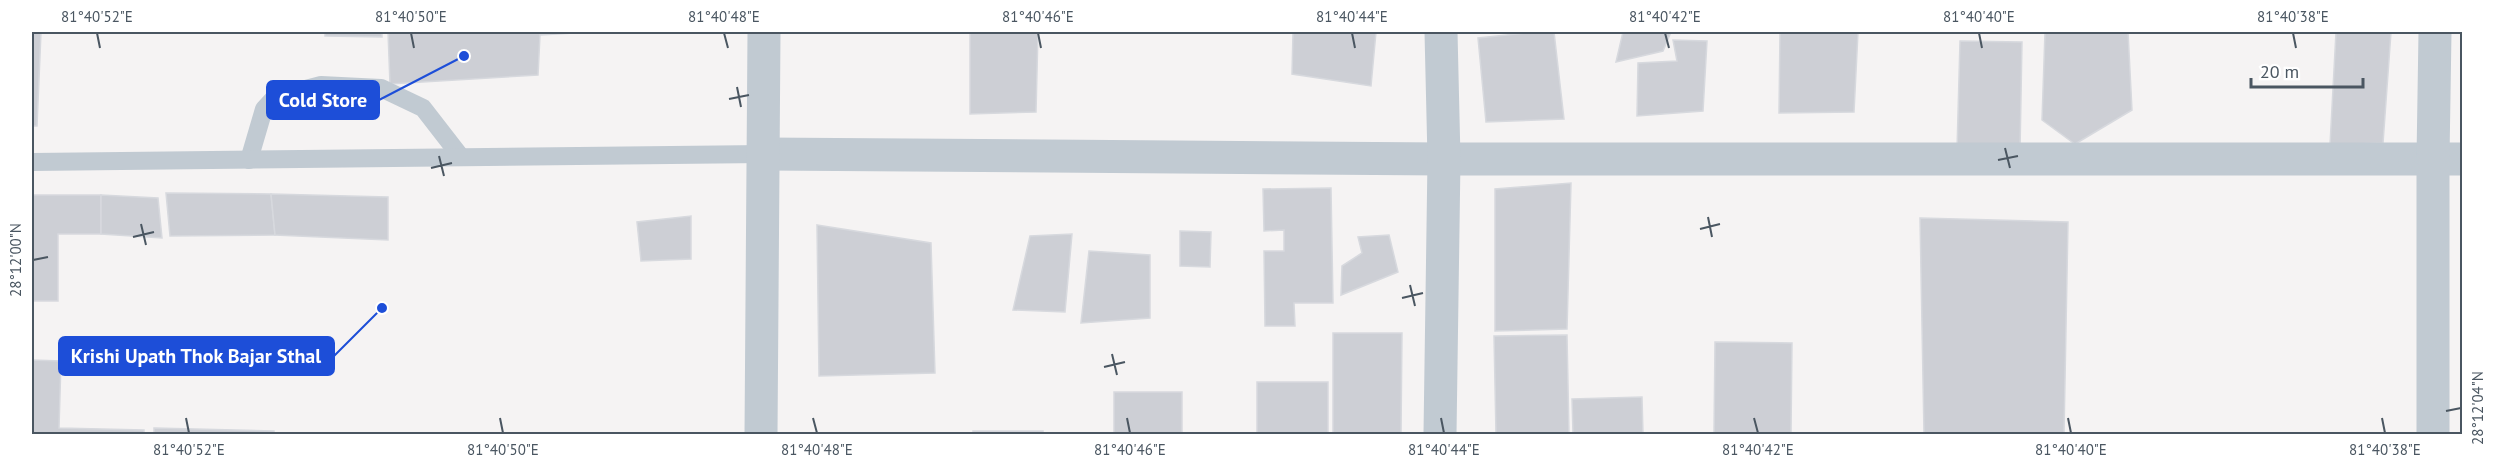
<svg xmlns="http://www.w3.org/2000/svg" width="2494" height="466" font-family="'PT Sans',sans-serif">
<rect width="100%" height="100%" fill="#f5f3f3"/>
<!-- building -->
<g fill="#cdcfd5" stroke="#d7d9de" stroke-width="1.5">
<polygon points="32,32 41,32 37,126 32,126"/>
<polygon points="325,32 382,32 382,37 325,36"/>
<polygon points="388,32 591,32 540,35 538,75 390,84"/>
<polygon points="838,32 889,32 838,33"/>
<polygon points="970,32 1038,32 1036,112 970,114"/>
<polygon points="1293,32 1376,32 1371,86 1292,74"/>
<polygon points="1535,32 1554,32 1564,119 1486,122 1478,38"/>
<polygon points="1623,32 1671,32 1663,51 1616,62"/>
<polygon points="1780,32 1858,32 1854,112 1779,113"/>
<polygon points="2045,32 2128,32 2132,110 2075,144 2042,120"/>
<polygon points="2336,32 2391,32 2383,143 2330,145"/>
<polygon points="1673,40 1707,41 1703,111 1637,116 1638,63 1677,61"/>
<polygon points="1960,41 2022,42 2020,151 1957,150"/>
<polygon points="1571,183 1567,329 1495,331 1495,189"/>
<polygon points="1331,188 1333,303 1294,303 1295,326 1265,326 1264,251 1284,251 1284,230 1264,231 1263,189"/>
<polygon points="166,193 271,194 275,235 170,236"/>
<polygon points="271,194 388,197 388,240 275,235"/>
<polygon points="32,195 101,195 101,234 58,234 58,301 32,301"/>
<polygon points="101,195 158,198 162,238 101,234"/>
<polygon points="691,216 691,259 641,261 637,222"/>
<polygon points="1920,218 2068,222 2064,434 1924,434"/>
<polygon points="817,225 931,243 935,373 819,376"/>
<polygon points="1180,231 1211,232 1210,267 1180,266"/>
<polygon points="1072,234 1065,312 1013,310 1030,236"/>
<polygon points="1389,235 1398,272 1341,295 1342,266 1362,253 1358,237"/>
<polygon points="1089,251 1150,255 1150,318 1081,323"/>
<polygon points="1333,333 1402,333 1401,434 1333,434"/>
<polygon points="1567,335 1569,434 1496,434 1494,336"/>
<polygon points="1715,342 1792,343 1791,434 1714,434"/>
<polygon points="32,360 61,361 59,428 144,430 144,434 32,434"/>
<rect x="1257" y="382" width="71" height="52"/>
<rect x="1114" y="392" width="68" height="42"/>
<polygon points="1642,397 1643,434 1573,434 1572,399"/>
<polygon points="154,428 274,431 274,434 154,434"/>
<rect x="973" y="431" width="70" height="3"/>
</g>
<g fill="none" stroke-linecap="round" stroke-linejoin="round">
<!-- lane -->
<g stroke="#c1cad2" stroke-width="18">
<polyline points="249,160 264,109 275,97 321,85 381,88 423,108 461,157"/>
<polyline points="32,162 764,154"/>
</g>
<!-- street -->
<g stroke="#c1cad2" stroke-width="33">
<polyline points="764,154 1444,159 2462,159"/>
<polyline points="761,434 764,32"/>
<polyline points="1440,434 1444,159 1441,32"/>
<polyline points="2433,434 2433,158 2435,32"/>
</g>
</g>
<!-- ticks -->
<path fill="none" stroke="#4a5661" stroke-width="2" d="M97,33L100,48M411,33L414,48M724,33L728,48M1038,33L1041,48M1352,33L1355,48M1665,33L1669,48M1979,33L1982,48M2293,33L2296,48M737,87L741,107M729,99L749,95M2005,148L2010,168M439,156L444,176M1998,160L2018,156M431,168L452,163M1708,217L1712,237M141,224L146,245M1700,229L1720,224M133,237L154,232M33,260L48,257M1410,285L1415,306M1402,298L1423,293M1112,354L1117,375M1104,367L1125,362M2446,411L2461,408M186,418L189,433M500,418L503,433M813,418L817,433M1127,418L1130,433M1441,418L1444,433M1754,418L1758,433M2068,418L2071,433M2382,418L2385,433"/>
<!-- callouts -->
<path fill="none" stroke="#1d4ed8" stroke-width="2" d="M464 56L379 100M382 308L334 356"/>
<g fill="#1d4ed8" stroke="#fff" stroke-width="2">
<circle cx="464" cy="56" r="6"/>
<circle cx="382" cy="308" r="6"/>
</g>
<g fill="#1d4ed8" stroke="#1d4ed8" stroke-width="2">
<rect x="267" y="81" width="112" height="38" rx="6"/>
<rect x="59" y="337" width="275" height="38" rx="6"/>
</g>
<g font-size="20" text-anchor="middle" font-weight="bold" fill="#fff">
<text x="323" y="107">Cold Store</text>
<text x="196" y="363">Krishi Upath Thok Bajar Sthal</text>
</g>
<!-- border -->
<rect width="2494" height="466" fill="none" stroke="#ffffff" stroke-width="66"/>
<!-- scale -->
<path d="M2251 78v9h112v-9" fill="none" stroke="#4a5661" stroke-width="3"/>
<text x="2260" y="78" font-size="18" fill="#4a5661" stroke="#ffffff" stroke-width="4.5" paint-order="stroke">20 m</text>
<rect x="33" y="33" width="2428" height="400" fill="none" stroke="#4a5661" stroke-width="2"/>
<g font-size="15" text-anchor="middle" fill="#4a5661">
<text x="97" y="22">81°40'52"E</text>
<text x="411" y="22">81°40'50"E</text>
<text x="724" y="22">81°40'48"E</text>
<text x="1038" y="22">81°40'46"E</text>
<text x="1352" y="22">81°40'44"E</text>
<text x="1665" y="22">81°40'42"E</text>
<text x="1979" y="22">81°40'40"E</text>
<text x="2293" y="22">81°40'38"E</text>
<text transform="translate(16 260) rotate(-90)" y="5">28°12'00"N</text>
<text transform="translate(2478 408) rotate(-90)" y="5">28°12'04"N</text>
<text x="189" y="455">81°40'52"E</text>
<text x="503" y="455">81°40'50"E</text>
<text x="817" y="455">81°40'48"E</text>
<text x="1130" y="455">81°40'46"E</text>
<text x="1444" y="455">81°40'44"E</text>
<text x="1758" y="455">81°40'42"E</text>
<text x="2071" y="455">81°40'40"E</text>
<text x="2385" y="455">81°40'38"E</text>
</g>
</svg>
